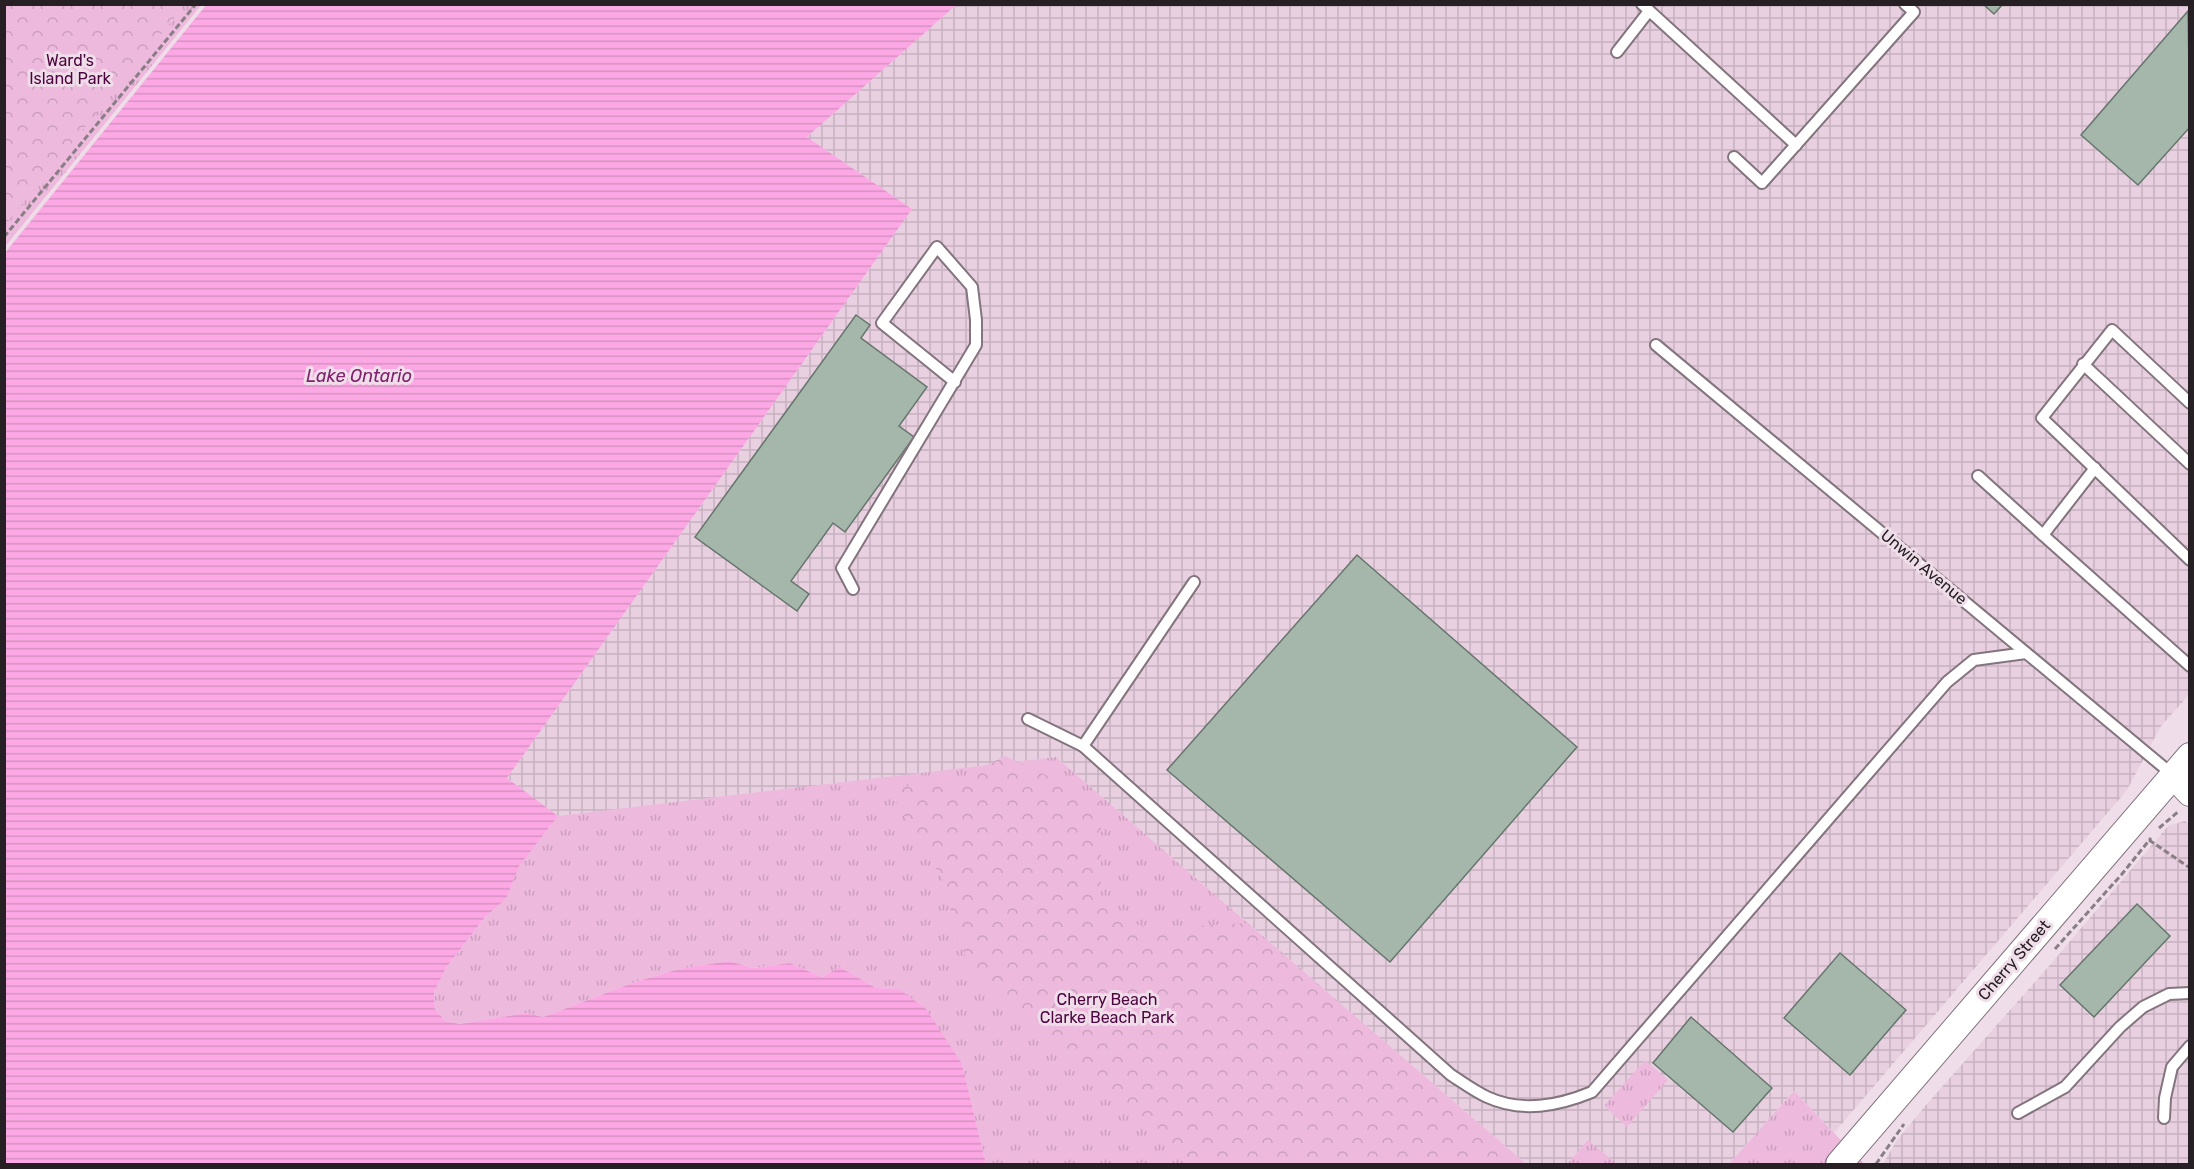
<svg xmlns="http://www.w3.org/2000/svg" width="2194" height="1169" font-family="Rubik,sans-serif">
<defs>
<pattern id="industrial-grid" width="8" height="8" patternUnits="userSpaceOnUse" patternTransform="scale(1.5)"><rect width="8" height="8" fill="#e8d0e0"/><path d="M0 4h8M4 0v8" fill="none" stroke="#c7b2c0"/></pattern>
<pattern id="grass-tufts" width="24" height="20" patternUnits="userSpaceOnUse" patternTransform="scale(1.5)"><rect width="24" height="20" fill="#edb9dd"/><path d="M3 7l-1-3M5 7V3M7 7l1-3M15 17l-1-3M17 17v-4M19 17l1-3" fill="none" stroke="#cb9fbe"/></pattern>
<pattern id="forest-crowns" width="20" height="18" patternUnits="userSpaceOnUse" patternTransform="scale(1.5)"><rect width="20" height="18" fill="#edb9dd"/><path d="M2 6a3 3 0 1 1 6 0M12 15a3 3 0 1 1 6 0" fill="none" stroke="#cb9fbe"/></pattern>
<pattern id="water-rules" width="6" height="5" patternUnits="userSpaceOnUse" patternTransform="scale(1.5)"><rect width="6" height="5" fill="#fba8e4"/><path d="M0 2.5h6" fill="none" stroke="#d790c3"/></pattern>
</defs>
<rect width="100%" height="100%" fill="#efdee9"/>
<!-- industrial -->
<g fill="url(#industrial-grid)">
<polygon points="956,5 2189,5 2189,695 2161,726 2127,790 1834,1133 1794,1091 1729,1164 1617,1164 1588,1141 1567,1164 1526,1164 1056,757 576,823 558,816 507,778 912,209 807,137"/>
<polygon points="2185,821 2189,824 2189,1164 1883,1164 1897,1140 1926,1105 2049,966 2168,826"/>
</g>
<!-- grass -->
<g fill="url(#grass-tufts)">
<polygon points="5,5 206,5 5,252"/>
<polygon points="1056,757 1526,1164 986,1164 962,1064 899,989 876,988 840,967 822,977 790,963 753,968 729,961 679,969 635,982 543,1017 526,1013 460,1024 445,1021 435,1009 434,992 446,968 485,917 506,899 518,866 558,816"/>
<polygon points="1645,1060 1668,1080 1627,1127 1604,1106"/>
<polygon points="1794,1091 1864,1164 1729,1164"/>
<polygon points="1588,1140 1617,1164 1567,1164"/>
</g>
<!-- forest -->
<g fill="url(#forest-crowns)">
<polygon points="5,4 185,5 5,225 4,5"/>
<polygon points="1005,756 1101,801 1101,902 1118,919 1152,929 1246,923 1526,1164 1194,1164 1160,1130 1093,1082 970,966 956,936 945,883 887,787 949,784"/>
</g>
<!-- water -->
<polygon fill="url(#water-rules)" points="206,5 956,5 807,137 912,209 507,778 558,816 519,866 506,899 485,917 446,968 434,992 435,1009 445,1021 460,1024 526,1013 543,1017 635,982 679,969 729,961 753,968 790,963 822,977 840,967 876,988 899,989 926,1009 962,1064 986,1164 5,1164 5,253"/>
<!-- pier -->
<polygon fill="#efdee9" points="202,4 206,5 5,252 4,248"/>
<!-- building -->
<g fill="#a5b6ab" stroke="#67766c" stroke-width="1.5">
<polygon points="1983,4 2003,4 1994,14"/>
<polygon points="2188,11 2190,127 2138,185 2081,135"/>
<polygon points="856,315 870,325 861,338 927,387 899,426 914,437 845,532 833,523 791,581 809,594 797,611 695,537"/>
<polygon points="1357,555 1577,747 1390,962 1167,770"/>
<polygon points="2137,904 2170,936 2094,1017 2060,985"/>
<polygon points="1840,953 1906,1010 1850,1075 1784,1018"/>
<polygon points="1691,1017 1772,1088 1733,1132 1653,1063"/>
</g>
<g fill="none" stroke-linecap="round" stroke-linejoin="round">
<defs>
<g id="service">
<polyline points="1642,4 1796,145"/>
<polyline points="1617,52 1649,11"/>
<polyline points="1734,157 1762,183 1914,12 1905,4"/>
<polyline points="1656,345 2173,775"/>
<polyline points="2083,364 2190,464"/>
<polyline points="2190,403 2112,330 2042,418 2190,560"/>
<polyline points="2095,468 2043,535 2190,666"/>
<polyline points="1978,476 2043,535"/>
<path d="M1194,582L1083,746L1451,1075C1462,1082 1474,1091 1487,1097C1522,1113 1558,1106 1592,1092L1947,682L1974,660L2026,653"/>
<polyline points="853,589 842,568 976,345 976,320 972,287 937,247 882,323 955,382"/>
<polyline points="1028,719 1083,746"/>
<polyline points="2018,1113 2065,1087 2120,1027 2143,1007 2169,994 2190,993"/>
<polyline points="2164,1118 2165,1098 2172,1067 2190,1046"/>
</g>
<g id="tertiary">
<polyline points="2173,775 2190,793"/>
<polyline points="1839,1164 2190,756"/>
</g>
</defs>
<!-- service casing -->
<use href="#service" stroke="#83747e" stroke-width="14"/>
<!-- tertiary casing -->
<use href="#tertiary" stroke="#83747e" stroke-width="28"/>
<!-- path -->
<g stroke="#897e85" stroke-width="3" stroke-dasharray="6 3" stroke-linecap="butt">
<polyline points="4,237 196,4"/>
<polyline points="2159,828 2179,811"/>
<polyline points="2149,840 2190,868"/>
<polyline points="2055,949 2122,874 2151,838"/>
<polyline points="1876,1164 1904,1124"/>
</g>
<!-- service -->
<use href="#service" stroke="#fff" stroke-width="10"/>
<!-- tertiary -->
<use href="#tertiary" stroke="#fff" stroke-width="26"/>
</g>
<g text-anchor="middle" dominant-baseline="central" stroke-width="6" stroke-linejoin="round" paint-order="stroke">
<!-- park labels -->
<g font-size="16" fill="#4e0440" stroke="#efdee9">
<text x="70" y="60">Ward's<tspan x="70" dy="18">Island Park</tspan></text>
<text x="1107" y="999">Cherry Beach<tspan x="1107" dy="18">Clarke Beach Park</tspan></text>
</g>
<!-- street labels -->
<g font-size="16" fill="#262024" stroke="#efdee9">
<text transform="translate(1924 567) rotate(40)">Unwin Avenue</text>
<text transform="translate(2014 960) rotate(-49)">Cherry Street</text>
</g>
<!-- water labels -->
<g font-size="18" font-style="italic" fill="#80226d" stroke="#efdee9">
<text x="359" y="376">Lake Ontario</text>
</g>
</g>
<!-- border -->
<rect width="2194" height="1169" fill="none" stroke="#262024" stroke-width="12"/>
</svg>
